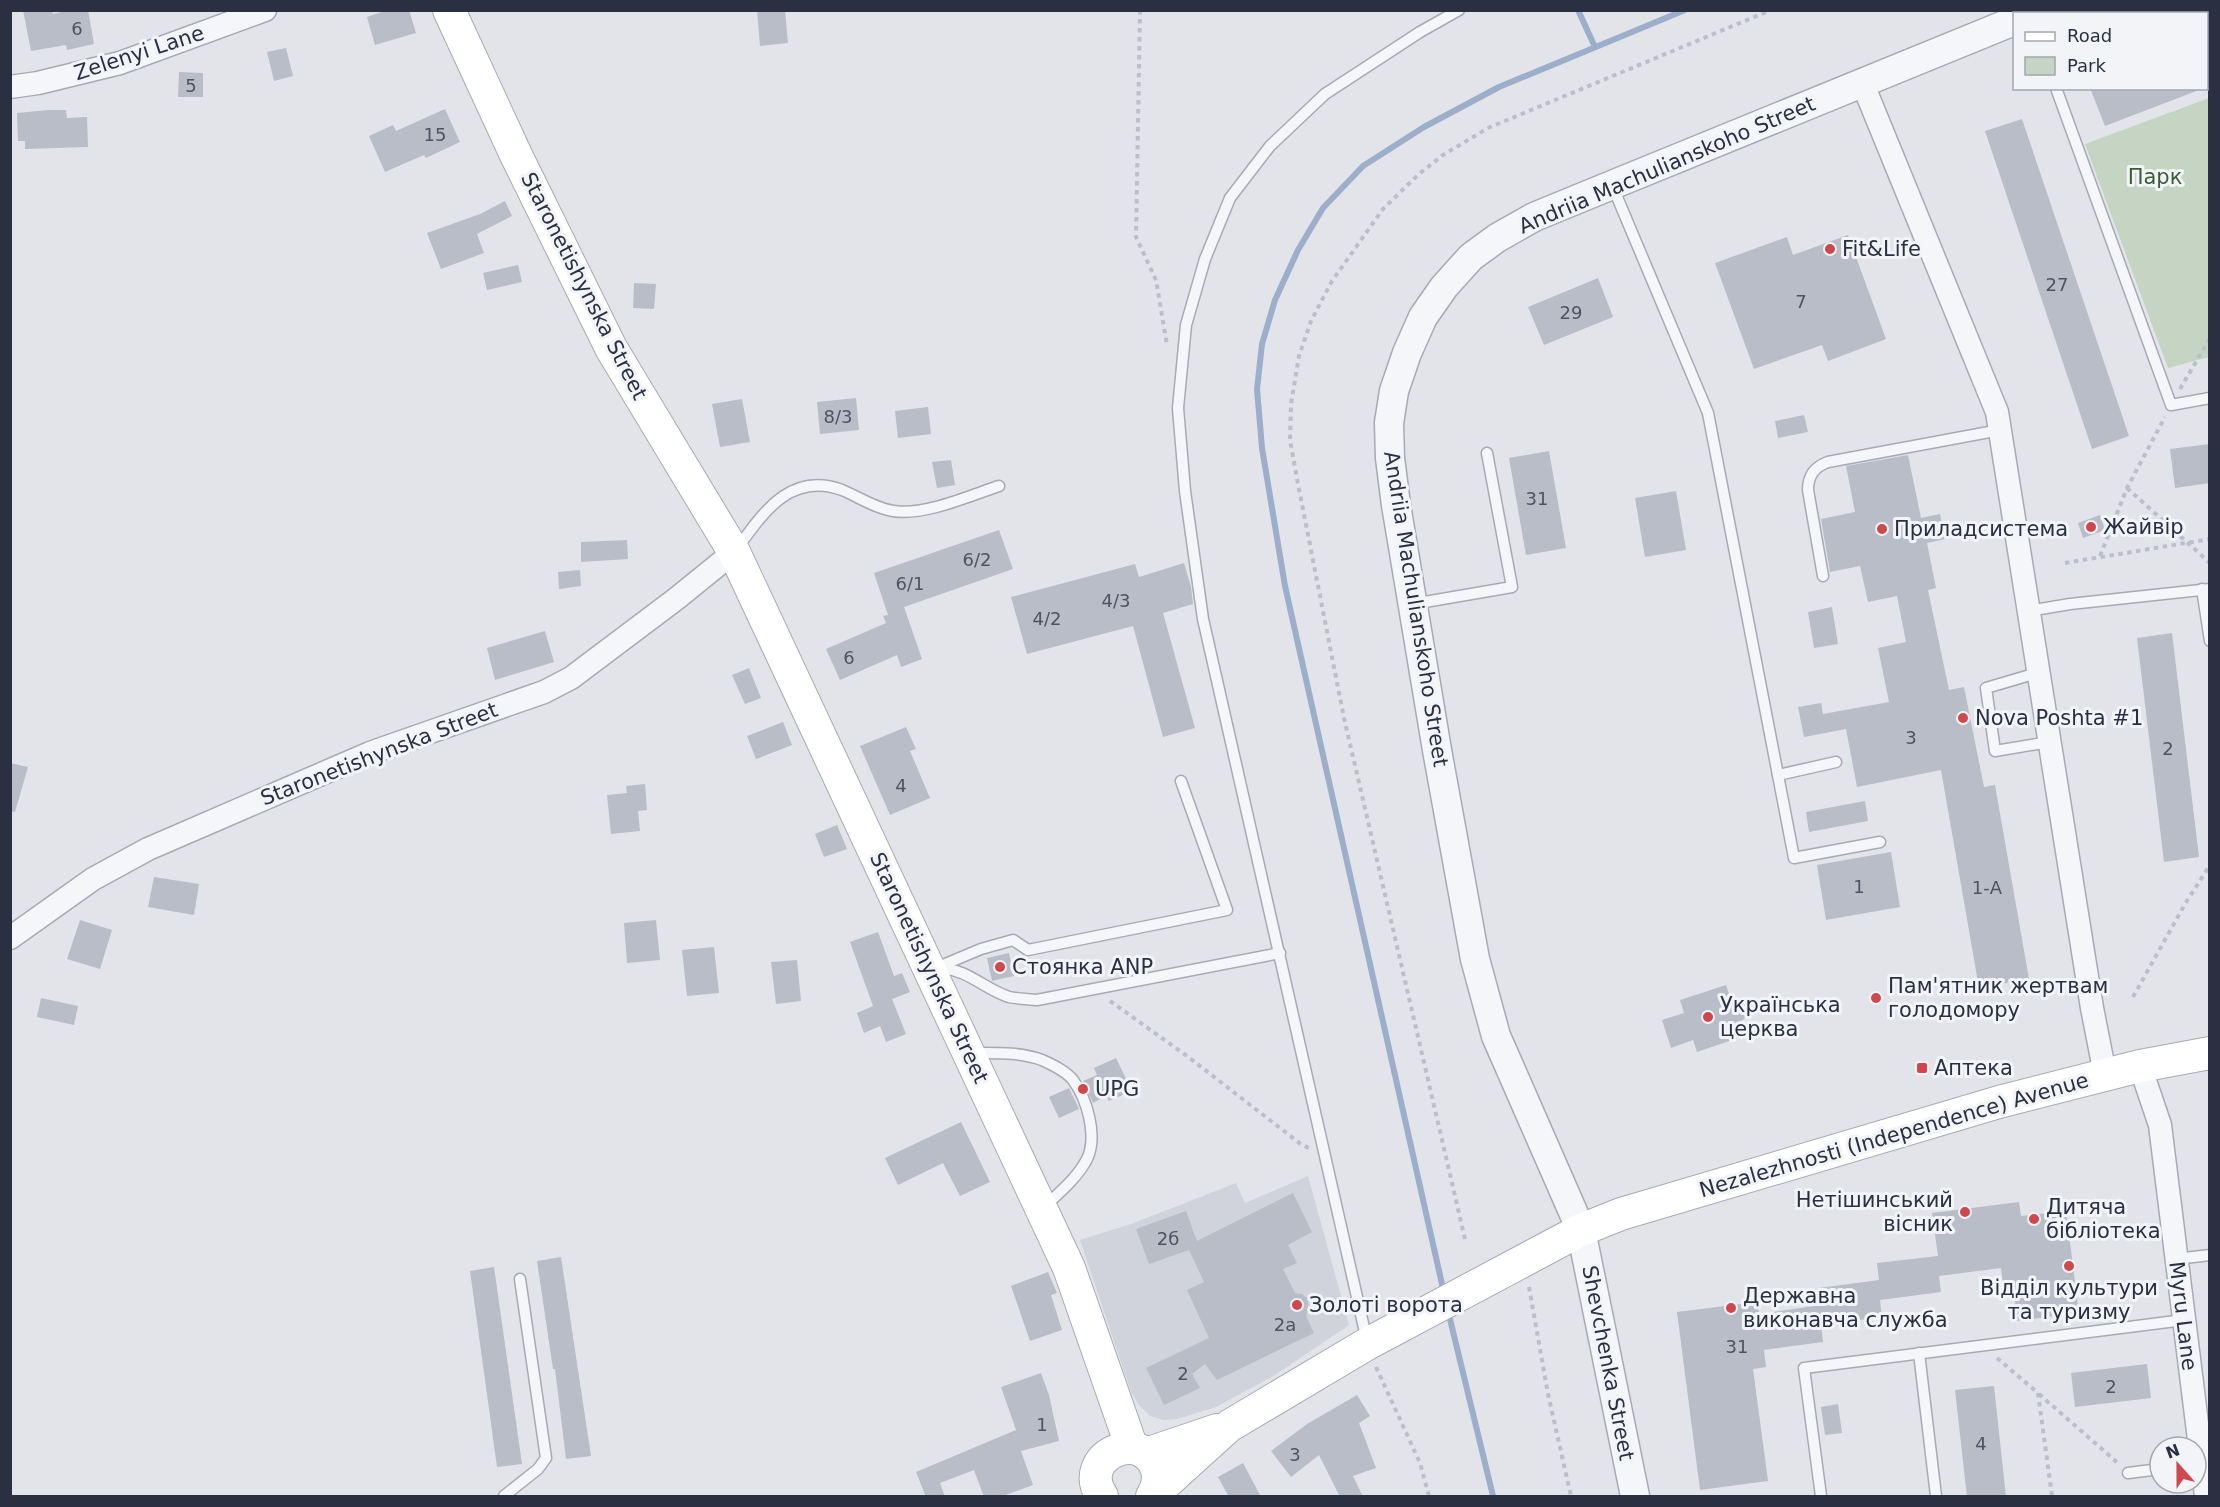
<svg xmlns="http://www.w3.org/2000/svg" width="2220" height="1507" font-family="'DejaVu Sans',sans-serif">
<rect width="100%" height="100%" fill="#e2e4ea"/>
<!-- built -->
<polygon fill="#d0d3dc" points="1308,1176 1349,1325 1275,1375 1216,1407 1177,1419 1164,1420 1150,1416 1139,1405 1131,1392 1080,1240 1134,1223 1236,1183 1245,1203"/>
<!-- green -->
<polygon fill="#c5d4c3" points="2209,98 2209,357 2168,368 2085,144"/>
<g fill="none" stroke-linecap="round" stroke-linejoin="round">
<!-- stream -->
<g stroke="#9daeca" stroke-width="6">
<polyline points="1578,10 1595,47"/>
<polyline points="1444,1293 1285,586 1262,448 1257,389 1262,344 1275,300 1298,250 1323,208 1363,166 1424,127 1499,87 1685,10"/>
<polyline points="1448,1311 1493,1496"/>
</g>
</g>
<!-- building -->
<g fill="#b9bdc7">
<polygon points="23,10 52,10 53,14 69,10 88,10 94,44 67,50 66,45 31,51"/>
<polygon points="387,10 409,10 416,33 375,45 367,17"/>
<polygon points="757,10 785,10 788,43 760,46"/>
<polygon points="286,48 293,76 274,81 267,52"/>
<polygon points="179,72 203,73 203,97 178,97"/>
<polygon points="2090,88 2199,88 2199,90 2105,126"/>
<polygon points="445,109 460,142 426,158 424,155 385,172 369,136 393,125 396,131"/>
<polygon points="48,110 66,110 67,118 87,117 88,147 25,149 25,141 18,141 17,113"/>
<polygon points="2022,119 2129,436 2092,449 1985,131"/>
<polygon points="505,201 512,216 477,234 484,253 441,269 427,233 480,214"/>
<polygon points="1848,235 1886,339 1828,361 1822,345 1754,369 1715,263 1787,237 1793,255"/>
<polygon points="518,265 522,282 487,290 483,273"/>
<polygon points="1598,278 1613,317 1544,345 1528,307"/>
<polygon points="634,283 656,284 654,309 633,308"/>
<polygon points="856,398 859,430 820,434 817,402"/>
<polygon points="742,399 750,442 720,447 712,404"/>
<polygon points="928,407 931,434 898,438 895,411"/>
<polygon points="1804,415 1808,432 1778,438 1775,421"/>
<polygon points="2210,444 2210,483 2175,488 2170,449"/>
<polygon points="1549,451 1566,548 1526,555 1509,458"/>
<polygon points="1908,455 1921,518 1940,514 1945,539 1927,543 1936,588 1928,590 1949,690 1964,687 1984,787 1995,785 2029,979 1979,988 1941,770 1857,787 1846,729 1804,737 1798,707 1821,703 1823,714 1889,702 1878,648 1906,642 1897,596 1868,602 1860,566 1830,572 1821,519 1855,512 1846,466"/>
<polygon points="951,460 955,485 937,488 932,462"/>
<polygon points="1676,491 1686,550 1645,557 1635,498"/>
<polygon points="2100,515 2105,530 2083,538 2078,523"/>
<polygon points="999,530 1013,569 904,607 922,659 901,667 897,655 840,680 826,649 886,623 883,616 888,615 874,573"/>
<polygon points="627,540 628,559 581,562 581,542"/>
<polygon points="1184,563 1191,587 1193,604 1163,613 1195,728 1163,737 1133,626 1027,654 1011,597 1135,564 1139,577"/>
<polygon points="580,570 581,586 559,589 558,572"/>
<polygon points="1832,607 1838,644 1814,648 1808,612"/>
<polygon points="545,631 554,662 495,680 487,648"/>
<polygon points="2172,633 2199,857 2164,862 2137,638"/>
<polygon points="749,668 761,698 745,704 732,675"/>
<polygon points="783,722 792,745 756,759 747,736"/>
<polygon points="906,727 916,749 910,751 930,798 890,815 860,746"/>
<polygon points="10,763 28,767 15,812 10,811"/>
<polygon points="645,784 647,810 638,811 640,831 611,834 607,795 627,793 626,786"/>
<polygon points="1865,801 1868,821 1809,832 1806,812"/>
<polygon points="837,825 847,849 824,857 815,834"/>
<polygon points="1891,852 1900,907 1826,920 1817,865"/>
<polygon points="154,877 199,884 194,915 148,907"/>
<polygon points="80,920 112,930 100,969 67,959"/>
<polygon points="656,920 660,960 627,963 624,923"/>
<polygon points="878,932 894,976 902,973 910,992 892,999 906,1034 886,1042 880,1026 864,1033 857,1013 873,1006 850,942"/>
<polygon points="714,947 719,993 687,996 682,950"/>
<polygon points="1009,953 1014,976 992,981 987,958"/>
<polygon points="797,960 801,1001 776,1004 771,962"/>
<polygon points="1726,985 1730,997 1745,1000 1749,1015 1739,1023 1744,1036 1697,1052 1693,1040 1671,1048 1662,1020 1684,1013 1680,1000"/>
<polygon points="41,998 78,1006 74,1025 37,1017"/>
<polygon points="1116,1058 1132,1091 1109,1101 1106,1096 1093,1103 1083,1081 1097,1075 1094,1068"/>
<polygon points="1069,1088 1079,1109 1059,1118 1049,1097"/>
<polygon points="961,1122 990,1182 960,1196 943,1163 898,1185 885,1158"/>
<polygon points="1293,1193 1312,1232 1288,1245 1297,1263 1283,1269 1295,1293 1302,1294 1307,1298 1309,1309 1306,1316 1314,1333 1217,1380 1205,1364 1192,1374 1200,1388 1164,1405 1146,1368 1209,1338 1187,1290 1204,1282 1189,1250 1149,1264 1136,1229 1186,1211 1197,1241"/>
<polygon points="2019,1202 2021,1216 2066,1211 2079,1313 2017,1321 2013,1284 2003,1285 2001,1268 1939,1276 1941,1292 1880,1300 1882,1317 1821,1325 1823,1342 1764,1350 1766,1367 1753,1369 1768,1481 1700,1490 1677,1312 1757,1302 1759,1314 1821,1305 1819,1288 1879,1280 1877,1263 1938,1256 1932,1213"/>
<polygon points="561,1257 591,1456 566,1459 555,1369 553,1369 537,1261"/>
<polygon points="494,1267 522,1464 497,1467 470,1271"/>
<polygon points="1048,1272 1057,1293 1051,1295 1062,1330 1030,1341 1011,1286"/>
<polygon points="2147,1364 2151,1398 2075,1407 2071,1373"/>
<polygon points="1041,1373 1049,1395 1059,1441 1021,1451 1033,1485 1000,1497 984,1497 974,1470 940,1483 945,1497 926,1497 916,1472 1016,1430 1001,1387"/>
<polygon points="1994,1386 2006,1497 1967,1497 1955,1390"/>
<polygon points="1357,1395 1370,1416 1359,1423 1376,1468 1353,1476 1363,1497 1340,1497 1319,1455 1291,1477 1271,1451 1307,1424"/>
<polygon points="1838,1404 1842,1433 1825,1435 1821,1407"/>
<polygon points="1243,1463 1251,1478 1261,1497 1229,1497 1218,1477"/>
</g>
<g fill="none" stroke-linecap="round" stroke-linejoin="round">
<defs>
<g id="service">
<polyline points="2206,21 2210,19"/>
<polyline points="2056,88 2171,405 2210,398"/>
<polyline points="1612,185 1708,413 1794,858 1880,842"/>
<path d="M736,550C763,513 790,471 842,490C859,497 874,508 893,511C924,516 969,496 999,486"/>
<path d="M1823,576L1808,490C1808,476 1814,467 1828,462L2000,430"/>
<polyline points="2202,589 2210,641"/>
<polyline points="1413,604 1512,587 1487,453"/>
<polyline points="2028,611 2070,604 2210,589"/>
<polyline points="2037,673 1986,688 1995,751 2049,742"/>
<polyline points="1778,775 1836,762"/>
<path d="M941,968C969,970 984,989 1009,997C1019,999 1028,999 1037,1000L1280,953"/>
<polyline points="931,970 981,949 1013,940 1028,950 1227,910 1181,781"/>
<path d="M974,1053C996,1053 1021,1052 1042,1060C1053,1065 1066,1071 1073,1080C1087,1099 1098,1136 1087,1159C1078,1177 1059,1193 1044,1207"/>
<polyline points="2176,1259 2210,1255"/>
<polyline points="1367,1341 1203,619 1185,491 1178,408 1186,325 1205,259 1230,198 1270,146 1325,94 1420,32 1459,10"/>
<polyline points="1919,1353 1936,1496"/>
<polyline points="2128,1473 2160,1469"/>
<polyline points="504,1496 538,1469 546,1458 520,1279"/>
<polyline points="1821,1496 1804,1368 2184,1320"/>
</g>
<g id="minor">
<polyline points="1862,82 1997,412 2092,1008 2105,1074"/>
<polyline points="10,87 38,83 120,63 265,10"/>
<polyline points="10,938 93,879 148,849 370,753 544,692 571,678 676,599 734,552"/>
<polyline points="2140,1066 2160,1125 2206,1496"/>
</g>
<g id="tertiary">
<polyline points="2033,14 2041,10"/>
<polyline points="1635,1496 1581,1230 1496,1036 1475,959 1437,750 1396,505 1390,458 1389,423 1394,391 1407,353 1423,317 1444,287 1471,257 1497,238 1534,217 1612,185 2014,21"/>
</g>
<g id="secondary">
<polyline points="449,10 516,155 611,348 734,552 1069,1268 1132,1448"/>
<polyline points="1146,1454 1217,1430"/>
<polyline points="1155,1493 1229,1426 1367,1344 1581,1230 1621,1214 1999,1102 2140,1066 2210,1053"/>
<path d="M1102,1496C1075,1457 1143,1425 1157,1470C1159,1479 1157,1489 1152,1496"/>
</g>
</defs>
<!-- service casing -->
<use href="#service" stroke="#a7aab4" stroke-width="13"/>
<!-- minor casing -->
<use href="#minor" stroke="#a7aab4" stroke-width="25"/>
<!-- tertiary casing -->
<use href="#tertiary" stroke="#a7aab4" stroke-width="31"/>
<!-- secondary casing -->
<use href="#secondary" stroke="#a7aab4" stroke-width="34"/>
<!-- path -->
<g stroke="#bcbfc6" stroke-width="4" stroke-dasharray="4.5 4.5" stroke-linecap="butt">
<polyline points="1140,10 1136,237 1156,280 1167,345"/>
<polyline points="2180,389 2210,338"/>
<polyline points="2127,488 2210,563"/>
<polyline points="2100,556 2127,488 2165,417"/>
<polyline points="2065,563 2210,539"/>
<polyline points="2133,997 2185,904 2210,865"/>
<polyline points="1110,1001 1187,1056 1302,1145 1309,1148"/>
<polyline points="1465,1239 1344,718 1298,484 1290,440 1291,404 1299,356 1311,321 1332,281 1383,209 1419,174 1443,155 1488,128 1771,10"/>
<polyline points="1529,1287 1548,1394 1571,1496"/>
<polyline points="1997,1358 2038,1393 2052,1496"/>
<polyline points="1376,1367 1420,1463 1429,1496"/>
<polyline points="2039,1394 2119,1464"/>
</g>
<!-- service -->
<use href="#service" stroke="#f5f6f9" stroke-width="10"/>
<!-- minor -->
<use href="#minor" stroke="#f5f6f9" stroke-width="22"/>
<!-- tertiary -->
<use href="#tertiary" stroke="#f5f6f9" stroke-width="28"/>
<!-- secondary -->
<use href="#secondary" stroke="#fff" stroke-width="32"/>
</g>
<!-- markers -->
<g fill="#ce484c" stroke="#f2f4f8" stroke-width="2">
<circle cx="1830" cy="249" r="6"/>
<circle cx="2091" cy="527" r="6"/>
<circle cx="1882" cy="529" r="6"/>
<circle cx="1963" cy="718" r="6"/>
<circle cx="1000" cy="967" r="6"/>
<circle cx="1876" cy="998" r="6"/>
<circle cx="1708" cy="1017" r="6"/>
<rect x="1916" y="1062" width="12" height="12" rx="3"/>
<circle cx="1083" cy="1089" r="6"/>
<circle cx="1965" cy="1212" r="6"/>
<circle cx="2034" cy="1219" r="6"/>
<circle cx="2069" cy="1266" r="6"/>
<circle cx="1297" cy="1305" r="6"/>
<circle cx="1731" cy="1308" r="6"/>
</g>
<g text-anchor="middle" dominant-baseline="central" stroke-width="6" stroke-linejoin="round" paint-order="stroke">
<!-- number labels -->
<g font-size="18" fill="#4e5363">
<text x="77" y="28">6</text>
<text x="191" y="85">5</text>
<text x="435" y="134">15</text>
<text x="2057" y="284">27</text>
<text x="1801" y="301">7</text>
<text x="1571" y="312">29</text>
<text x="838" y="416">8/3</text>
<text x="1537" y="498">31</text>
<text x="977" y="559">6/2</text>
<text x="910" y="583">6/1</text>
<text x="1116" y="600">4/3</text>
<text x="1047" y="618">4/2</text>
<text x="849" y="657">6</text>
<text x="1911" y="737">3</text>
<text x="2168" y="748">2</text>
<text x="901" y="785">4</text>
<text x="1859" y="886">1</text>
<text x="1987" y="887">1-А</text>
<text x="1168" y="1238">2б</text>
<text x="1285" y="1324">2а</text>
<text x="1737" y="1346">31</text>
<text x="1183" y="1373">2</text>
<text x="2111" y="1386">2</text>
<text x="1042" y="1424">1</text>
<text x="1981" y="1443">4</text>
<text x="1295" y="1454">3</text>
</g>
<!-- street labels -->
<g font-size="21" fill="#2a3042" stroke="#f2f4f8">
<text transform="translate(139 53) rotate(-18)">Zelenyi Lane</text>
<text transform="translate(1667 165) rotate(-23)">Andriia Machulianskoho Street</text>
<text transform="translate(584 286) rotate(63)">Staronetishynska Street</text>
<text transform="translate(1416 609) rotate(81)">Andriia Machulianskoho Street</text>
<text transform="translate(379 754) rotate(-21)">Staronetishynska Street</text>
<text transform="translate(929 968) rotate(65)">Staronetishynska Street</text>
<text transform="translate(1894 1135) rotate(-16)">Nezalezhnosti (Independence) Avenue</text>
<text transform="translate(2183 1316) rotate(83)">Myru Lane</text>
<text transform="translate(1608 1363) rotate(79)">Shevchenka Street</text>
</g>
<!-- park labels -->
<g font-size="21" fill="#3a5e37" stroke="#f2f4f8">
<text x="2155" y="177">Парк</text>
</g>
<!-- poi labels -->
<g font-size="21" fill="#2a3042" stroke="#f2f4f8" text-anchor="start">
<text x="1842" y="249">Fit&amp;Life</text>
<text x="2103" y="527">Жайвір</text>
<text x="1894" y="529">Приладсистема</text>
<text x="1975" y="718">Nova Poshta #1</text>
<text x="1012" y="967">Стоянка ANP</text>
<text x="1888" y="986">Пам'ятник жертвам<tspan x="1888" dy="24">голодомору</tspan></text>
<text x="1720" y="1005">Українська<tspan x="1720" dy="24">церква</tspan></text>
<text x="1934" y="1068">Аптека</text>
<text x="1095" y="1089">UPG</text>
<text x="1953" y="1200" text-anchor="end">Нетішинський<tspan x="1953" dy="24">вісник</tspan></text>
<text x="2046" y="1207">Дитяча<tspan x="2046" dy="24">бібліотека</tspan></text>
<text x="2069" y="1288" text-anchor="middle">Відділ культури<tspan x="2069" dy="24">та туризму</tspan></text>
<text x="1743" y="1296">Державна<tspan x="1743" dy="24">виконавча служба</tspan></text>
<text x="1309" y="1305">Золоті ворота</text>
</g>
</g>
<!-- border -->
<rect width="2220" height="1507" fill="none" stroke="#2a3042" stroke-width="24"/>
<!-- legend -->
<rect x="2013" y="12" width="195" height="78" fill="#f2f4f8" stroke="#a2a6af" stroke-width="1.5"/>
<rect x="2025" y="32" width="30" height="9" fill="#ffffff" stroke="#a2a6af" stroke-width="1.5"/>
<text x="2067" y="42" font-size="18" fill="#2a3042">Road</text>
<rect x="2025" y="57" width="30" height="18" fill="#c5d4c3" stroke="#a2a6af" stroke-width="1.5"/>
<text x="2067" y="72" font-size="18" fill="#2a3042">Park</text>
<!-- north arrow -->
<g transform="translate(2178 1465) rotate(339)"><circle r="28" fill="#f2f4f8" stroke="#a2a6af" stroke-width="1.5"/>
<path d="M0-4.5L10 22L0 15L-10 22Z" fill="#ce484c"/>
<text y="-9" font-size="16" font-weight="bold" text-anchor="middle" fill="#2a3042">N</text>
</g>
</svg>
